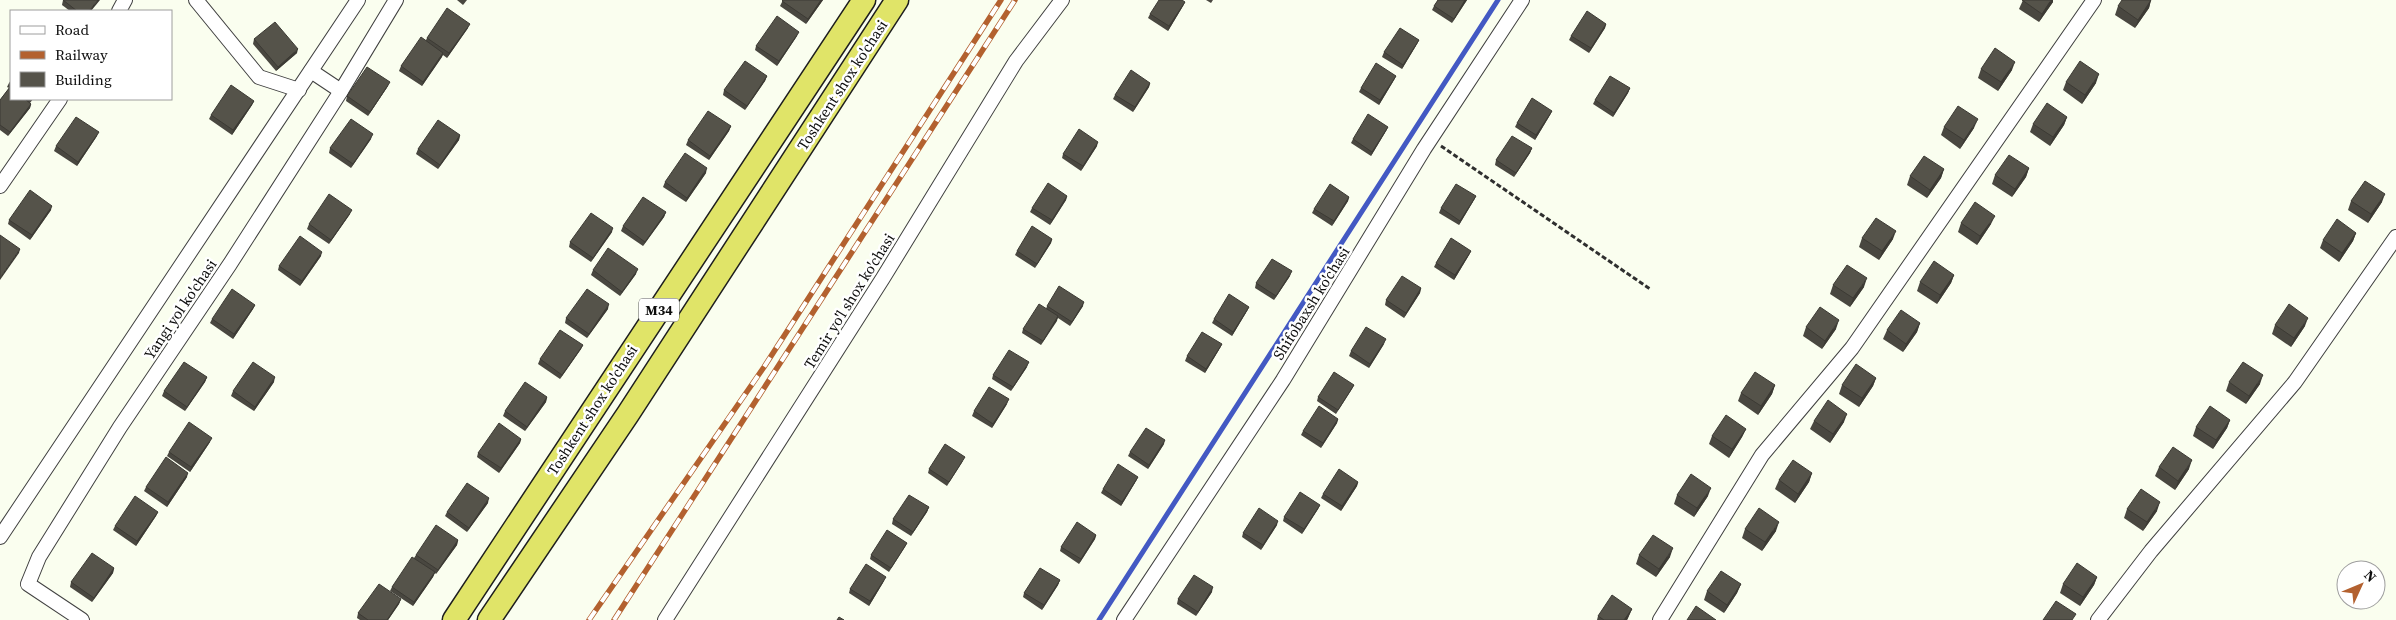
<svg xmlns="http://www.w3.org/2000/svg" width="2396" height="620" font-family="'Source Serif 4',serif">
<rect width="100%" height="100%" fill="#fafeef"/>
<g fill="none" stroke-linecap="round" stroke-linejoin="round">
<!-- stream -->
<polyline stroke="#4359c3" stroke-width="5" points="1099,620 1498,0"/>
<defs>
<g id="minor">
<polyline points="196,0 259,77 299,90"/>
<polyline points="119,11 125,0"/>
<polyline points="311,71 341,91"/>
<polyline points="0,186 60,99"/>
<polyline points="0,537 358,0"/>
<polyline points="82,620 28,584 39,557 120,427 230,264 341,91 396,0"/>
<polyline points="665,620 883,278 1016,61 1062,0"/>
<polyline points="1124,620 1283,380 1424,149 1522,0"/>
<polyline points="1660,620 1762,455 1852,348 2094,0"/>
<polyline points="2098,620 2151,551 2295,382 2396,237"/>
</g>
<g id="trunk">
<polyline points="454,620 864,0"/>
<polyline points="489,620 628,414 897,0"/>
</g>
</defs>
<!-- minor casing -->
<use href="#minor" stroke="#404040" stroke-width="16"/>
<!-- trunk casing -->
<use href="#trunk" stroke="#1e1e1e" stroke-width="25"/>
<!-- path -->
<polyline stroke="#2f2f2f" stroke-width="3" stroke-dasharray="5 2.5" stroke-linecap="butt" points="1441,146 1650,289"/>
<!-- minor -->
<use href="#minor" stroke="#fff" stroke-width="14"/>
<!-- trunk -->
<use href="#trunk" stroke="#e0e468" stroke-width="22"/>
<defs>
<g id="rail">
<polyline points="589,620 764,367 1001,0"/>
<polyline points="614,620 1015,0"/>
</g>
</defs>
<!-- rail casing -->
<use href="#rail" stroke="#b3612f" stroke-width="5.5"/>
<!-- rail -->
<use href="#rail" stroke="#fff" stroke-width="4" stroke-dasharray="11" stroke-linecap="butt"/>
</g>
<!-- wall -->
<g fill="#494740">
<polygon points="63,0 91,11 70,11 62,5"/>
<polygon points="457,0 467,0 463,5"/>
<polygon points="783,0 823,0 806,24 780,6"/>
<polygon points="1206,0 1213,0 1211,3"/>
<polygon points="1438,0 1467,0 1452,23 1432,10 1434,6"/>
<polygon points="2023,0 2053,2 2039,22 2019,9"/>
<polygon points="2151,0 2149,8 2135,28 2115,15 2118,6"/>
<polygon points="1185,2 1183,6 1168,31 1148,18 1150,14"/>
<polygon points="1606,24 1605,28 1589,53 1569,40 1571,36"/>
<polygon points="468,28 447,58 443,55 422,86 399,71 401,66 426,40 427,38"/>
<polygon points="797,36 777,66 755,50 756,46"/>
<polygon points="254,39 297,53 276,71 253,44"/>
<polygon points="1419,40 1417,44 1402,69 1382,57 1384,52"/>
<polygon points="1981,69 2012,70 1998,91 1978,78"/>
<polygon points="767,76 765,81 745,110 723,95 724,90"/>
<polygon points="1396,76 1394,80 1379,105 1359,92 1361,88"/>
<polygon points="11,80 11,99 33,99 30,103 31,104 30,108 8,136 0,130 0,100 9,88 7,87 9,83"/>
<polygon points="2066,82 2096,83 2082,104 2063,90"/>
<polygon points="1150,83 1149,87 1133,112 1113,99 1115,95"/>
<polygon points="388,86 368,116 346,101 347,96"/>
<polygon points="1630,88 1628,93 1613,117 1593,104 1595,100"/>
<polygon points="254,101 252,105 232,135 209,119 211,115"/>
<polygon points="1552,111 1550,115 1535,140 1515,127 1517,123"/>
<polygon points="2067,117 2064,125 2050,146 2030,132 2033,124"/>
<polygon points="731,126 729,131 709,160 686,145 688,140"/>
<polygon points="1388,127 1386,131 1371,156 1351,143 1353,139"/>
<polygon points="1944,127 1974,128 1960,149 1941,135"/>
<polygon points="460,135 459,140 438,169 416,154 418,149"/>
<polygon points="97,136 77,166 54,151 56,146"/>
<polygon points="371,139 351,168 329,153 330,148"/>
<polygon points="1097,146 1081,171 1062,158 1063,154"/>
<polygon points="1532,148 1530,153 1514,177 1495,165 1496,160"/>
<polygon points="2029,168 2026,177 2012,197 1992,184 1995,175"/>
<polygon points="1944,169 1941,178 1927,198 1907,185 1910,176"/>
<polygon points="706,173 686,202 663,187 665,182"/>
<polygon points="1067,196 1066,200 1050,225 1030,212 1032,208"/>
<polygon points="1476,196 1474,200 1459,225 1439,213 1441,208"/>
<polygon points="1349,197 1348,201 1332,226 1312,213 1314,209"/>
<polygon points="2351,201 2382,202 2368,223 2348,210"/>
<polygon points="51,210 30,240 8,224 9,220"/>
<polygon points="666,212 664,217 643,246 621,231 623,226"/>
<polygon points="350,214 329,244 307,229 309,224"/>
<polygon points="1961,223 1991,224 1977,245 1958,232"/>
<polygon points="612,232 591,262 569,247 570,242"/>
<polygon points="2356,233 2353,241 2339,262 2320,248 2323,240"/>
<polygon points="1862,238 1893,239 1879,260 1859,247"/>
<polygon points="1052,239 1051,243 1035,268 1015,255 1017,251"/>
<polygon points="1471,251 1469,255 1454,280 1434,267 1436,263"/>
<polygon points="321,256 300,286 278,270 279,266"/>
<polygon points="593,270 636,274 620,296 591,275"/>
<polygon points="1954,275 1951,283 1937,304 1917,291 1920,282"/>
<polygon points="1290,276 1274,300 1255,288 1256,283"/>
<polygon points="1833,285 1864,287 1850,307 1830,294"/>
<polygon points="1421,288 1420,293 1404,318 1385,305 1386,300"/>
<polygon points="255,305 253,309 233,339 210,323 212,319"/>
<polygon points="1047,306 1083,306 1070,326 1058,318 1041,345 1022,333 1023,329 1046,309"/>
<polygon points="1249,307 1247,311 1232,336 1212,323 1214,319"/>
<polygon points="608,309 587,338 565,323 566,318"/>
<polygon points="1920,323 1917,332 1903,352 1883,339 1887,330"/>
<polygon points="2275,325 2305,326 2291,347 2272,334"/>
<polygon points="1806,327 1836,329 1822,349 1803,336"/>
<polygon points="1222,344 1220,348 1205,373 1185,361 1187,356"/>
<polygon points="1384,344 1369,368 1349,356 1351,351"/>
<polygon points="583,345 581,349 560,379 538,364 540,359"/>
<polygon points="1027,367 1011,391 992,379 993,375"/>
<polygon points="207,377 205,382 185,411 162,396 164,391"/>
<polygon points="1876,378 1873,386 1859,407 1839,394 1842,385"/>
<polygon points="274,382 254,411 231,396 233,391"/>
<polygon points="2229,382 2260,384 2246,404 2226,391"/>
<polygon points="1354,385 1352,389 1336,414 1317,401 1318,397"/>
<polygon points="1775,385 1772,394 1758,415 1738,401 1741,393"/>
<polygon points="547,397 546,402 525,431 503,416 505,411"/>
<polygon points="1007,404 992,428 972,416 974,411"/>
<polygon points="1338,419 1337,423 1321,448 1301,435 1303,431"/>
<polygon points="2230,420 2227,428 2213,449 2193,436 2196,427"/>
<polygon points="1814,421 1844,422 1830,443 1810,429"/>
<polygon points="1746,429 1742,437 1729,458 1709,444 1712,436"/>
<polygon points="521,439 520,443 499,473 477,457 478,453"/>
<polygon points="210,442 190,472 167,456 169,452"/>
<polygon points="1164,444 1148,469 1128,456 1130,452"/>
<polygon points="963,461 947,486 928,473 929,469"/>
<polygon points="2159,467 2189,469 2175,490 2155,476"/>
<polygon points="1812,473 1809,482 1795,503 1775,489 1779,480"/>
<polygon points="187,477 167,507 144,491 146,487"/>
<polygon points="1138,477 1136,481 1121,506 1101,493 1103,489"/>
<polygon points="1358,482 1357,486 1341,511 1321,498 1323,494"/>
<polygon points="1677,495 1708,496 1694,517 1674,504"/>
<polygon points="488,503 467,532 445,516 447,512"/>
<polygon points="1320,505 1318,509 1302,534 1283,521 1284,517"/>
<polygon points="929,507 927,512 911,536 892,524 893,519"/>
<polygon points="2127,509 2157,511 2143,531 2124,518"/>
<polygon points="158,512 156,516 136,546 113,530 115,526"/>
<polygon points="1277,525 1261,550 1242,537 1243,533"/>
<polygon points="1745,529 1776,531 1762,551 1742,538"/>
<polygon points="1096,535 1095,539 1079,564 1060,551 1061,547"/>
<polygon points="458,540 457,545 436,574 435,573 433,577 413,606 390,591 392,587 414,558 416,555"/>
<polygon points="907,543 905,547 889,572 870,559 871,555"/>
<polygon points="1639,555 1670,557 1656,577 1636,564"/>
<polygon points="114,568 113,573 92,602 70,587 71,582"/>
<polygon points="2097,577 2094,585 2080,606 2060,593 2063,584"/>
<polygon points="1060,580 1058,585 1042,610 1023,597 1024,593"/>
<polygon points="884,581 869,606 849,593 850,589"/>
<polygon points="1741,584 1737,593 1724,613 1704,600 1707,591"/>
<polygon points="1212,592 1196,616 1177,604 1178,599"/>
<polygon points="401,599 399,604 388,620 360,620 357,618 358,613"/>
<polygon points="1632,609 1627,620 1597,620 1598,616"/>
</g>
<!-- shaded-wall -->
<g fill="#3c3a34">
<polygon points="98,0 100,0 91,11 89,11"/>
<polygon points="821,0 823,0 806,24 808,19"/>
<polygon points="1465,0 1467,0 1452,23 1454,19"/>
<polygon points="2051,0 2053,0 2053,2 2039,22 2042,14"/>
<polygon points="2151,0 2149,8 2135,28 2138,20"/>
<polygon points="1185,2 1183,6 1168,31 1169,26"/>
<polygon points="470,24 468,28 447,58 449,53"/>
<polygon points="1606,24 1605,28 1589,53 1591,48"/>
<polygon points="799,32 797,36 777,66 779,61"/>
<polygon points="1419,40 1417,44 1402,69 1403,65"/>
<polygon points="298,49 297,53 276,71 278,67"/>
<polygon points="443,53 442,57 422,86 423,82"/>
<polygon points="2015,62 2012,70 1998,91 2001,82"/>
<polygon points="2099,74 2096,83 2082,104 2085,95"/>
<polygon points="767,76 765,81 745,110 747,106"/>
<polygon points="1396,76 1394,80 1379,105 1380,100"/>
<polygon points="390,82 388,86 368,116 370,112"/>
<polygon points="1150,83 1149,87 1133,112 1135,107"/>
<polygon points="1630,88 1628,93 1613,117 1614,113"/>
<polygon points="254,101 252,105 232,135 233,130"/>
<polygon points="31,104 30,108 8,136 10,132"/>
<polygon points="1552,111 1550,115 1535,140 1536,135"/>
<polygon points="2067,117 2064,125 2050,146 2053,137"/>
<polygon points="1978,119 1974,128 1960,149 1964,140"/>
<polygon points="731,126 729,131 709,160 710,156"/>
<polygon points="1388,127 1386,131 1371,156 1372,152"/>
<polygon points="99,132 97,136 77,166 78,162"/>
<polygon points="373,134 371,139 351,168 353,164"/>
<polygon points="460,135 459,140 438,169 440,165"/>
<polygon points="1098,142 1097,146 1081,171 1083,166"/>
<polygon points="1532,148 1530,153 1514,177 1516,173"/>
<polygon points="707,168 706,173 686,202 687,198"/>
<polygon points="2029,168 2026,177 2012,197 2015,189"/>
<polygon points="1944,169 1941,178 1927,198 1930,190"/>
<polygon points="2385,194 2382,202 2368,223 2371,214"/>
<polygon points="1067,196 1066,200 1050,225 1052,220"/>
<polygon points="1476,196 1474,200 1459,225 1460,221"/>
<polygon points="1349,197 1348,201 1332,226 1334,221"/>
<polygon points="52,206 51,210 30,240 32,235"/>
<polygon points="352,210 350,214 329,244 331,240"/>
<polygon points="666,212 664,217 643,246 645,242"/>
<polygon points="1995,216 1991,224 1977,245 1980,236"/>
<polygon points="613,228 612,232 591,262 593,258"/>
<polygon points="1896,231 1893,239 1879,260 1882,251"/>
<polygon points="2356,233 2353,241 2339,262 2342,253"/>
<polygon points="1052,239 1051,243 1035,268 1037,264"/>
<polygon points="20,249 19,253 0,280 0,278"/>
<polygon points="1471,251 1469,255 1454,280 1455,275"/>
<polygon points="322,252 321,256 300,286 302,281"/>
<polygon points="638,269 636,274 620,296 622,292"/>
<polygon points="1292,271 1290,276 1274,300 1276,296"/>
<polygon points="1954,275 1951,283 1937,304 1940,295"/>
<polygon points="1867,278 1864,287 1850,307 1853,298"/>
<polygon points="1421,288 1420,293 1404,318 1406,313"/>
<polygon points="1084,302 1083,306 1070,326 1072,322"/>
<polygon points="609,304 608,309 587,338 589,334"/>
<polygon points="255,305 253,309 233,339 234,334"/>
<polygon points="1249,307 1247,311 1232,336 1233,332"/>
<polygon points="1058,316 1057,321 1041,345 1043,341"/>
<polygon points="2308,318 2305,326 2291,347 2294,338"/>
<polygon points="1839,320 1836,329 1822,349 1825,341"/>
<polygon points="1920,323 1917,332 1903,352 1906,344"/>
<polygon points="1386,339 1384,344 1369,368 1370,364"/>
<polygon points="1222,344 1220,348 1205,373 1206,369"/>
<polygon points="583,345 581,349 560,379 562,375"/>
<polygon points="1029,362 1027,367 1011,391 1013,387"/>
<polygon points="2263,375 2260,384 2246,404 2249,396"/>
<polygon points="207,377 205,382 185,411 187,407"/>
<polygon points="275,377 274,382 254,411 255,407"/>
<polygon points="1876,378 1873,386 1859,407 1862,398"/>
<polygon points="1775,385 1772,394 1758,415 1761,406"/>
<polygon points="547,397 546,402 525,431 527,427"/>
<polygon points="1009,399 1007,404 992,428 993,424"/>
<polygon points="1847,414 1844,422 1830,443 1833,434"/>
<polygon points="1338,419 1337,423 1321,448 1323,443"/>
<polygon points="2230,420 2227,428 2213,449 2216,440"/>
<polygon points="1746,429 1742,437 1729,458 1732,449"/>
<polygon points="212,438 210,442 190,472 191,467"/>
<polygon points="521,439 520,443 499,473 501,468"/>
<polygon points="1165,440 1164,444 1148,469 1149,465"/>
<polygon points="2192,460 2189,469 2175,490 2178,481"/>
<polygon points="188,473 187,477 167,507 168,502"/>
<polygon points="1812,473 1809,482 1795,503 1798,494"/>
<polygon points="1138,477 1136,481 1121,506 1122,502"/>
<polygon points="1358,482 1357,486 1341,511 1342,506"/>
<polygon points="1711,488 1708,496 1694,517 1697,508"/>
<polygon points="489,498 488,503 467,532 469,528"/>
<polygon points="2160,502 2157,511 2143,531 2147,522"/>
<polygon points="1320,505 1318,509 1302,534 1304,529"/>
<polygon points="929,507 927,512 911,536 913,532"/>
<polygon points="158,512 156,516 136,546 137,541"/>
<polygon points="1278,521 1277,525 1261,550 1263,545"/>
<polygon points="1779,522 1776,531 1762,551 1765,542"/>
<polygon points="1096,535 1095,539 1079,564 1081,559"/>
<polygon points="458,540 457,545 436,574 438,570"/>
<polygon points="1673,548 1670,557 1656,577 1659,569"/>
<polygon points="114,568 113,573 92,602 94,598"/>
<polygon points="435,572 433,577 413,606 414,602"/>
<polygon points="886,577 884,581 869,606 870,601"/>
<polygon points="2097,577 2094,585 2080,606 2083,597"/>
<polygon points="1060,580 1058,585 1042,610 1044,605"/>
<polygon points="1741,584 1737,593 1724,613 1727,605"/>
<polygon points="1213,587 1212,592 1196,616 1198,612"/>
<polygon points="401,599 399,604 388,620 387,620"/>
<polygon points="1632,609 1628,618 1627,620 1624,620"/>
</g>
<!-- building -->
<g fill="#55534a" stroke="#3c3a34">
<polygon points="63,0 98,0 89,11 77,11"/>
<polygon points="783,0 821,0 808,19 782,1"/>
<polygon points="1159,0 1182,0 1185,2 1169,26 1150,14"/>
<polygon points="1438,0 1465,0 1454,19 1434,6"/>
<polygon points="2022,0 2051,0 2042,14"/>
<polygon points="2122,0 2151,0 2138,20 2118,6"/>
<polygon points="447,8 470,24 449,53 427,38"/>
<polygon points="1587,11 1606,24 1591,48 1571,36"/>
<polygon points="777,16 799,32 779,61 756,46"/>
<polygon points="275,22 298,49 278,67 254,39"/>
<polygon points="1400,28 1419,40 1403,65 1384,52"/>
<polygon points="421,37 443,53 423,82 401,66"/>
<polygon points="1995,48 2015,62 2001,82 1981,69"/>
<polygon points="745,61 767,76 747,106 724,90"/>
<polygon points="2080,61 2099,74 2085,95 2066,82"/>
<polygon points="1376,63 1396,76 1380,100 1361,88"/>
<polygon points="367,67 390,82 370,112 347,96"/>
<polygon points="1131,70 1150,83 1135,107 1115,95"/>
<polygon points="1610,76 1630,88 1614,113 1595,100"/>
<polygon points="231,85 254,101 233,130 211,115"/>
<polygon points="10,87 11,88 11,99 25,99 31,104 10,132 0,125 0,100"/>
<polygon points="1532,98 1552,111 1536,135 1517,123"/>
<polygon points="2047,103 2067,117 2053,137 2033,124"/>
<polygon points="1958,106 1978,119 1964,140 1944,127"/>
<polygon points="708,111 731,126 710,156 688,140"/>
<polygon points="1368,114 1388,127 1372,152 1353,139"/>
<polygon points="76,117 99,132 78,162 56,146"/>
<polygon points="351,119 373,134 353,164 330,148"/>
<polygon points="438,120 460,135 440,165 418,149"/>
<polygon points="1079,129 1098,142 1083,166 1063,154"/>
<polygon points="1512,136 1532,148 1516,173 1496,160"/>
<polygon points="685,153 707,168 687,198 665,182"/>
<polygon points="2009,155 2029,168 2015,189 1995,175"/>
<polygon points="1924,156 1944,169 1930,190 1910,176"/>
<polygon points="2365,181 2385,194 2371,214 2351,201"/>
<polygon points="1048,183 1067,196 1052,220 1032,208"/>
<polygon points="1330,184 1349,197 1334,221 1314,209"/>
<polygon points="1456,184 1476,196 1460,221 1441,208"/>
<polygon points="30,190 52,206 32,235 9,220"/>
<polygon points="329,194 352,210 331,240 309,224"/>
<polygon points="643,197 666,212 645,242 623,226"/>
<polygon points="1975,202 1995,216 1980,236 1961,223"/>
<polygon points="591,213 613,228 593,258 570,242"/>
<polygon points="1876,218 1896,231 1882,251 1862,238"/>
<polygon points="2337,219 2356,233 2342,253 2323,240"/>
<polygon points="1032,226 1052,239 1037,264 1017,251"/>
<polygon points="0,235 20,249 0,278"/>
<polygon points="300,236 322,252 302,281 279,266"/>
<polygon points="1451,238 1471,251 1455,275 1436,263"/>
<polygon points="608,248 638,269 622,292 593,270"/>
<polygon points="1272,259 1292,271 1276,296 1256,283"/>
<polygon points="1934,261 1954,275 1940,295 1920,282"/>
<polygon points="1847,265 1867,278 1853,298 1833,285"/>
<polygon points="1402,276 1421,288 1406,313 1386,300"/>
<polygon points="1059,286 1084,302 1072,322 1047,306"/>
<polygon points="232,289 255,305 234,334 212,319"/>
<polygon points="587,289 609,304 589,334 566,318"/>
<polygon points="1229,294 1249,307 1233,332 1214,319"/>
<polygon points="1039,304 1058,316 1043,341 1023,329"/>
<polygon points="2289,304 2308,318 2294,338 2275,325"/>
<polygon points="1820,307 1839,320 1825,341 1806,327"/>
<polygon points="1901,310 1920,323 1906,344 1887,330"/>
<polygon points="1366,327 1386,339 1370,364 1351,351"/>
<polygon points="560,330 583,345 562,375 540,359"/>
<polygon points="1202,332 1222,344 1206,369 1187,356"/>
<polygon points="1009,350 1029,362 1013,387 993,375"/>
<polygon points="184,362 207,377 187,407 164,391"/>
<polygon points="253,362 275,377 255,407 233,391"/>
<polygon points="2243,362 2263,375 2249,396 2229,382"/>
<polygon points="1856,364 1876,378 1862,398 1842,385"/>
<polygon points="1334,372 1354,385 1338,410 1318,397"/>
<polygon points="1755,372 1775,385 1761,406 1741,393"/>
<polygon points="525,382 547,397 527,427 505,411"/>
<polygon points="989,387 1009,399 993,424 974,411"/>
<polygon points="1828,400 1847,414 1833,434 1814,421"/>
<polygon points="1319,406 1338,419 1323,443 1303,431"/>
<polygon points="2210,406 2230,420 2216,440 2196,427"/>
<polygon points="1726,415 1746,429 1732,449 1712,436"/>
<polygon points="189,422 212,438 191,467 169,452"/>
<polygon points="499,423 521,439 501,468 478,453"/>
<polygon points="1146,428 1165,440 1149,465 1130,452"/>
<polygon points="945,444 965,457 949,482 929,469"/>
<polygon points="2173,447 2192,460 2178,481 2159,467"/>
<polygon points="166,457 188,473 168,502 146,487"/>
<polygon points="1793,460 1812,473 1798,494 1779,480"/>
<polygon points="1118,464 1138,477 1122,502 1103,489"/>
<polygon points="1339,469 1358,482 1342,506 1323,494"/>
<polygon points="1691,474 1711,488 1697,508 1677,495"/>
<polygon points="467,483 489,498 469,528 447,512"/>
<polygon points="2141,489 2160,502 2147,522 2127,509"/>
<polygon points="1300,492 1320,505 1304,529 1284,517"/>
<polygon points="909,495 929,507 913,532 893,519"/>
<polygon points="135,496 158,512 137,541 115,526"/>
<polygon points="1259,508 1278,521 1263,545 1243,533"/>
<polygon points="1759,508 1779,522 1765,542 1745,529"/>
<polygon points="1077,522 1096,535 1081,559 1061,547"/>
<polygon points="436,525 458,540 438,570 416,555"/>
<polygon points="887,530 907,543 891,568 871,555"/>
<polygon points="1653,535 1673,548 1659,569 1639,555"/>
<polygon points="92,553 114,568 94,598 71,582"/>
<polygon points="412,557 435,572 414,602 392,587"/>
<polygon points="2077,563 2097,577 2083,597 2063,584"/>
<polygon points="866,564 886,577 870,601 850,589"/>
<polygon points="1040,568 1060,580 1044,605 1024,593"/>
<polygon points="1721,571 1741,584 1727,605 1707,591"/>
<polygon points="1194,575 1213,587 1198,612 1178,599"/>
<polygon points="379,584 401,599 387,620 368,620 358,613"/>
<polygon points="1612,595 1632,609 1624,620 1604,620 1598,616"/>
<polygon points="2056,601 2076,614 2072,620 2043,620"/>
<polygon points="1696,606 1716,620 1687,620"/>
<polygon points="839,617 844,620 837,620"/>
</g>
<g text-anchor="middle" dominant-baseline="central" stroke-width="5" stroke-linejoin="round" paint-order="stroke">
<!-- shield labels -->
<rect fill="#fff" stroke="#565656" stroke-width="1" x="639" y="298.5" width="40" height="23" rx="4"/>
<g font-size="14" font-weight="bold" fill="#0d0d0d">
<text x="659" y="310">M34</text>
</g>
<!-- street labels -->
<g font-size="15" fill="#0d0d0d" stroke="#fff">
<text transform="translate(842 85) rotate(-57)">Toshkent shox ko'chasi</text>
<text transform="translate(849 301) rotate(-58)">Temir yo'l shox ko'chasi</text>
<text transform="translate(1311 303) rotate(-58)">Shifobaxsh ko'chasi</text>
<text transform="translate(180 309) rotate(-56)">Yangi yol ko'chasi</text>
<text transform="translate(592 410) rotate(-57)">Toshkent shox ko'chasi</text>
</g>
</g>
<!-- legend -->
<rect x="10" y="10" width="162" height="90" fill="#ffffff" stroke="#9e9e9e"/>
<rect x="20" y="26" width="25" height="8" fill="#ffffff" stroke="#9e9e9e"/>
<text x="55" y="35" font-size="15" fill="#0d0d0d">Road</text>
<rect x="20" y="51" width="25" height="8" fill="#b3612f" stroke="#9e9e9e"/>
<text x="55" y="60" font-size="15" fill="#0d0d0d">Railway</text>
<rect x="20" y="72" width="25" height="15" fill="#55534a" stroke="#9e9e9e"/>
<text x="55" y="85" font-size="15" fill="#0d0d0d">Building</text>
<!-- north arrow -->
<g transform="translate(2361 585) rotate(46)"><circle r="24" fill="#ffffff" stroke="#9e9e9e"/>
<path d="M0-4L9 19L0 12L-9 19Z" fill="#b3612f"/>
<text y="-8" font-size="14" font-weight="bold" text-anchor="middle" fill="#0d0d0d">N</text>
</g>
</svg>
